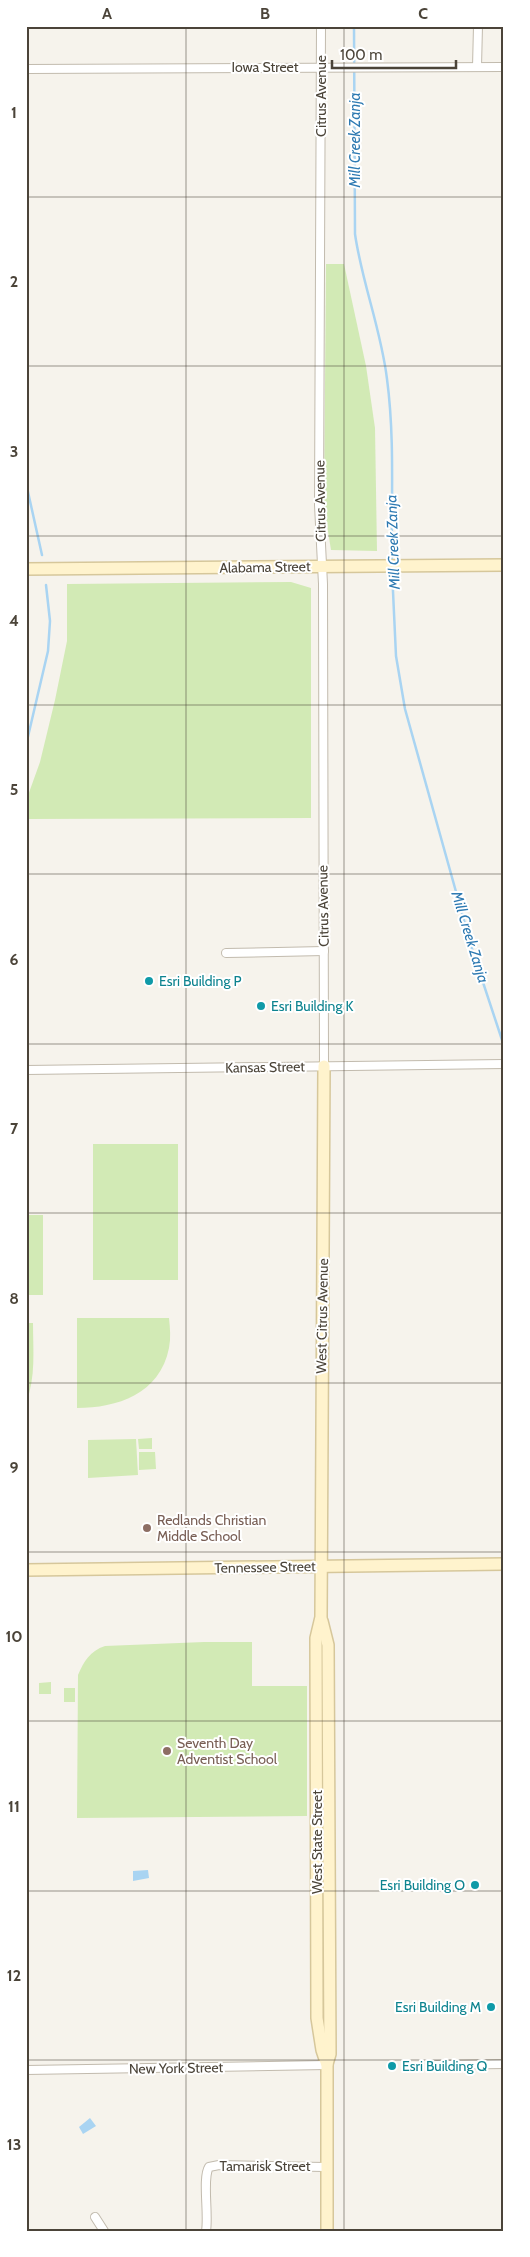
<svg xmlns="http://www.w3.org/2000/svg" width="530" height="2257" font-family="Cabin,sans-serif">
<rect width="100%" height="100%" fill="#f6f3ec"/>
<!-- green -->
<g fill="#d2eab5">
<polygon points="326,264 344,264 366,366 375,428 377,551 331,550 324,506"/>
<polygon points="291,582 311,588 311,818 26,819 26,801 40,762 55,700 67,641 67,584"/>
<rect x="93" y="1144" width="85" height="136"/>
<rect x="26" y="1215" width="17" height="80"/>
<path d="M77,1318H169C170,1328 171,1338 169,1348C160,1394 117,1408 77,1408Z"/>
<path d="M26,1323H33C33,1350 36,1377 26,1403Z"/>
<polygon points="152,1438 152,1449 139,1449 138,1439"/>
<polygon points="136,1439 138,1475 88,1478 88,1440"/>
<polygon points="139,1452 155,1452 156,1469 139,1470"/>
<path d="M204,1642H252V1686H307V1816L77,1818L78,1675C84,1661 90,1651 105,1646Z"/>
<polygon points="51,1682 51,1694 39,1694 39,1683"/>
<rect x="64" y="1688" width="11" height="14"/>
</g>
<!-- water -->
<g fill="#a9d4f2">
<polygon points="148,1870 149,1878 133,1881 133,1871"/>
<polygon points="90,2118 96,2126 83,2134 79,2127"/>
</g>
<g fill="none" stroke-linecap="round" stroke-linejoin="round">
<!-- stream -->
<g stroke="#a9d4f2" stroke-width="2.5">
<path d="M354,26L355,234C362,283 381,329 387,379C395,439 391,501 392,562"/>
<polyline points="26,483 42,555"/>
<polyline points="392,570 396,656 405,709 472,949 504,1046"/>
<polyline points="26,745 48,651 50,621 46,585"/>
</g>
<defs>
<g id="street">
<polyline points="321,26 319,505 323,584 324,1066"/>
<polyline points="477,67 478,26"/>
<polyline points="26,69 504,67"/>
<polyline points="226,953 324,951"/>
<polyline points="26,1070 504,1064"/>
<polyline points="436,2065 504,2064"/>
<polyline points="26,2070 327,2065"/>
<polyline points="95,2217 104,2231"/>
<path d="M206,2231C209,2214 202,2178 209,2167L219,2165L325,2167"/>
</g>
<g id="secondary">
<polyline points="26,569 504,565"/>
<polyline points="324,1066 321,1617 316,1638 317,2018 322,2050 327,2065 327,2231"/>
<polyline points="26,1570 504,1564"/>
<polyline points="322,1621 328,1645 330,2054 327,2064"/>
</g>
</defs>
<!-- street casing -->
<use href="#street" stroke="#c2bbae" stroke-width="10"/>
<!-- secondary casing -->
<use href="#secondary" stroke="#d6c79b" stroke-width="14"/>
<!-- street -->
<use href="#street" stroke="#fff" stroke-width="8"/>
<!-- secondary -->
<use href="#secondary" stroke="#fff3cd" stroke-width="11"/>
</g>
<!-- grid -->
<path fill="none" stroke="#4b4439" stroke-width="1" stroke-opacity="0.55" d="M186,26V2231M344,26V2231M26,197H504M26,366H504M26,536H504M26,705H504M26,874H504M26,1044H504M26,1213H504M26,1383H504M26,1552H504M26,1721H504M26,1891H504M26,2060H504"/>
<!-- markers -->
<g fill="#0f9aa8" stroke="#fff" stroke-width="2">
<circle cx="149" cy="981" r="5"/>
<circle cx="261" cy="1006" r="5"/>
<circle cx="475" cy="1885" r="5"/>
<circle cx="491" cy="2007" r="5"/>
<circle cx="392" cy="2066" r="5"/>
</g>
<g fill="#8d6e63" stroke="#fff" stroke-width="2">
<circle cx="147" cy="1528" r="5"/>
<circle cx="167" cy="1751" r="5"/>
</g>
<g text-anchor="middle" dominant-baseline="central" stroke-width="4" stroke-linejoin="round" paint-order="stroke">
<!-- street labels -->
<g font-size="14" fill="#4b4439" stroke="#fff">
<text x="265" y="67">Iowa Street</text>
<text transform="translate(321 96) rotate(-90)">Citrus Avenue</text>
<text transform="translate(320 501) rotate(-91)">Citrus Avenue</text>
<text transform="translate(265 567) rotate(-1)">Alabama Street</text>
<text transform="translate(323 906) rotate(-91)">Citrus Avenue</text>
<text transform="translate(265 1067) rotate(-1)">Kansas Street</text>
<text transform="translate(322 1316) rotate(-89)">West Citrus Avenue</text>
<text transform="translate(265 1567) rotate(-1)">Tennessee Street</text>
<text transform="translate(317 1842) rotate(-90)">West State Street</text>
<text transform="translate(176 2068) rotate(-1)">New York Street</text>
<text x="265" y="2166">Tamarisk Street</text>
</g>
<!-- culture labels -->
<g font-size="14" fill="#0d838f" stroke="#fff" text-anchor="start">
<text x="159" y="981">Esri Building P</text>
<text x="271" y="1006">Esri Building K</text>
<text x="465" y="1885" text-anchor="end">Esri Building O</text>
<text x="481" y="2007" text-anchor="end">Esri Building M</text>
<text x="402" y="2066">Esri Building Q</text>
</g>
<!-- education labels -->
<g font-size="14" fill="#785e54" stroke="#fff" text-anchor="start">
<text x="157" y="1520">Redlands Christian<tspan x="157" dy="16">Middle School</tspan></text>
<text x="177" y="1743">Seventh Day<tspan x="177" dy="16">Adventist School</tspan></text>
</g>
<!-- water labels -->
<g font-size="15" font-style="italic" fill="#2e7ab2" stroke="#fff">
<text transform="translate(355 140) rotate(-90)">Mill Creek Zanja</text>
<text transform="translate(393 542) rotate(-92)">Mill Creek Zanja</text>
<text transform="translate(470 937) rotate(73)">Mill Creek Zanja</text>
</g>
</g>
<!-- border -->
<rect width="530" height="2257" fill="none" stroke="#ffffff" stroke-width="55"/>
<!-- scale -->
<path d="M332 60v8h124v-8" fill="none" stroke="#4b4439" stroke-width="2.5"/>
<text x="340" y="60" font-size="15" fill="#4b4439" stroke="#ffffff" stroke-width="4" paint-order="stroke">100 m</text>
<rect x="28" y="28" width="474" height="2202" fill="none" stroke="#4b4439" stroke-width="2"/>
<g font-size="16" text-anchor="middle" font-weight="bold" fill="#4b4439">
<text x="107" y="19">A</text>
<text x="265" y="19">B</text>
<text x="423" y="19">C</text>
<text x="14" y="118">1</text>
<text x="14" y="287">2</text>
<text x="14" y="457">3</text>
<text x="14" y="626">4</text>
<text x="14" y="795">5</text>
<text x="14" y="965">6</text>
<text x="14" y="1134">7</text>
<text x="14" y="1304">8</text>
<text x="14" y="1473">9</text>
<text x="14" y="1642">10</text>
<text x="14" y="1812">11</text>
<text x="14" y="1981">12</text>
<text x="14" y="2150">13</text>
</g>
</svg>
